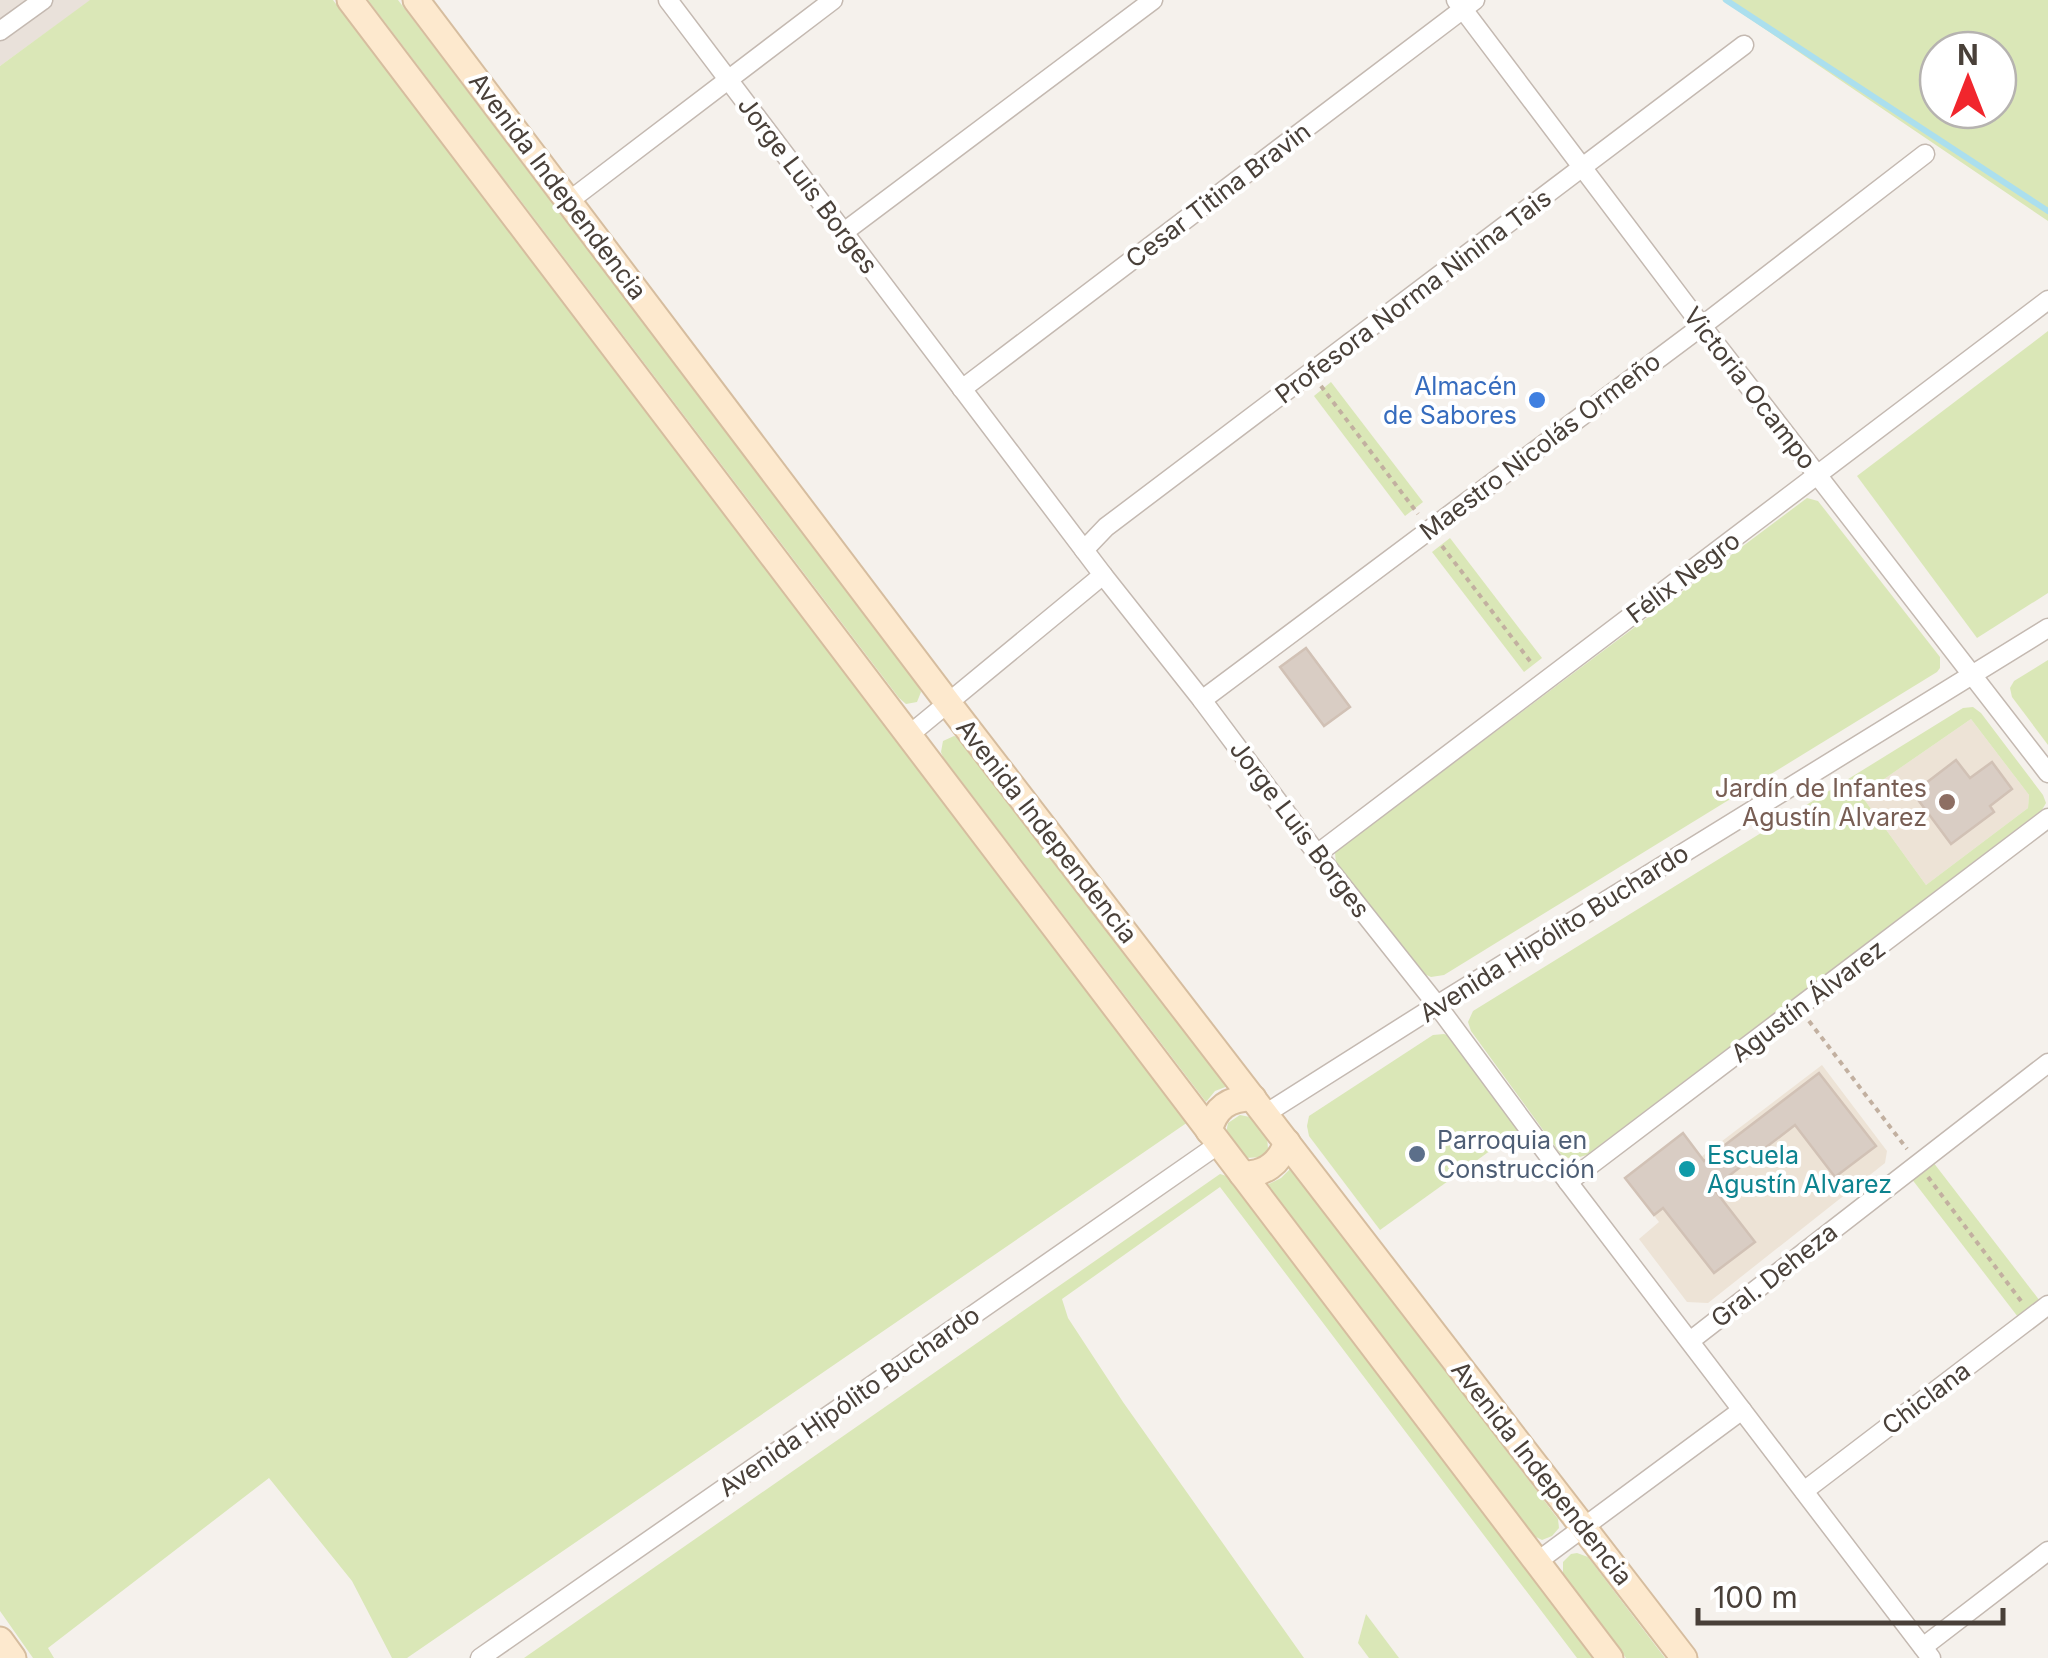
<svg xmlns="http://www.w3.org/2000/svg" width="2048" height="1658" font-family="Inter,sans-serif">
<rect width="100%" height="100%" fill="#f5f1ec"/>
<!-- residential -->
<polygon fill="#e9e1da" points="0,0 91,0 0,66"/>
<!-- education -->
<g fill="#ede3d6">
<polygon points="1971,719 2029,795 2028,808 1926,885 1861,795"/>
<polygon points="1822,1065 1887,1151 1885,1163 1708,1303 1687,1302 1639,1239 1659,1222 1625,1178 1683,1133 1701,1157"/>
</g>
<!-- green -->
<g fill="#dae7b7" fill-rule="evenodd">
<polygon points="90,0 333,0 1188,1122 407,1658 392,1658 352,1581 269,1478 48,1648 54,1658 33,1658 0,1611 0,66"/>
<polygon points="368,0 398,0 918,684 921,692 917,702 906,704 899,698"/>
<path d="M1722,0H2048V221ZM1938,50H1998V110H1938Z"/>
<polygon points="2048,331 2048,593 1977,638 1857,476"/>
<polygon points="1331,382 1423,502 1405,516 1314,396"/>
<polygon points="1807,498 1818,501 1940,657 1940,668 1937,672 1444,975 1431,977 1422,973 1336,865 1335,852"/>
<polygon points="1450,538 1542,658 1524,672 1432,552"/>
<polygon points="2048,660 2048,745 2012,697 2010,688 2014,681"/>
<path d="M1973,707L1981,713L2043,795L2046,803L2042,810L1587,1155L1572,1159L1562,1156L1471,1031L1468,1022L1473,1011L1963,708ZM1971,719L2029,795L2028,808L1926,885L1861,795Z"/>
<polygon points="954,736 961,738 1228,1086 1215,1091 1206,1102 943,757 941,752 943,741"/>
<polygon points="1444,1034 1450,1036 1519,1130 1380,1230 1309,1136 1307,1126 1309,1116 1433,1035"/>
<polygon points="1240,1115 1250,1117 1267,1136 1268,1149 1262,1157 1246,1158 1226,1133 1228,1123"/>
<polygon points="1933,1162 2040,1301 2018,1317 1911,1178"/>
<polygon points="1292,1167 1558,1519 1559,1528 1552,1536 1542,1540 1534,1536 1267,1185 1281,1178"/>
<polygon points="1220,1174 1230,1177 1594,1658 1577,1658 1220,1187 1062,1299 1068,1318 1123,1402 1304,1658 524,1658"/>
<polygon points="1577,1553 1588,1557 1665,1658 1626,1658 1563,1574 1563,1562 1571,1554"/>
<polygon points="1366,1614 1399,1658 1369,1658 1358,1643"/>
</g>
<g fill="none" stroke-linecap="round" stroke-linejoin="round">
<!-- stream -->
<polyline stroke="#abdfee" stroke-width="6" points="1726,0 2048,211"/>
</g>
<!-- building -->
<g fill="#d9cdc4" stroke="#d1c1b5" stroke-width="2.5">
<polygon points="1306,648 1350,707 1324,726 1280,667"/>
<polygon points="1956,760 1970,778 1992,762 2012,789 1990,806 1994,812 1951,844 1913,793"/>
<polygon points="1819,1073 1876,1146 1835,1177 1795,1125 1713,1188 1755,1242 1714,1273 1663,1208 1654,1215 1625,1178 1683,1133 1704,1161"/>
</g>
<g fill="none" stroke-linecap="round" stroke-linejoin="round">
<defs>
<g id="minor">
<polyline points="668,0 1103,575 1202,700 1317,854 1437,1005 1568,1182 1931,1658"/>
<polyline points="1456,0 1702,326 2048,773"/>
<polyline points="0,31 43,0"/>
<polyline points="569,201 833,0"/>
<polyline points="844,232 1153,0"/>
<polyline points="962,389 1475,0"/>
<polyline points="1084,550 1106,527 1744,45"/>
<polyline points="1202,700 1702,326 1925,154"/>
<polyline points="909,735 1103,575"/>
<polyline points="1317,854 2048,300"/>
<polyline points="1265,1114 1437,1005 2048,628"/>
<polyline points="1568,1182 2048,818"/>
<polyline points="1690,1341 2048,1063"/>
<polyline points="1804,1491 2048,1305"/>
<polyline points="1538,1561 1742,1410"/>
<polyline points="1923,1647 2048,1551"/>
<polyline points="480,1658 1219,1144"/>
</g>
<g id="secondary">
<polyline points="350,0 1610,1658"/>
<polyline points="416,0 948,703 1684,1658"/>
<path d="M1209,1131C1215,1108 1228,1098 1253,1098"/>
<path d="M1242,1174C1264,1175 1280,1163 1287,1142"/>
<polyline points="0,1640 13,1658"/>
</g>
</defs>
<!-- minor casing -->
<use href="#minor" stroke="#c4b9b1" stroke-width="21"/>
<!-- secondary casing -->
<use href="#secondary" stroke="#d6bd9f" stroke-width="29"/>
<!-- path -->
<g stroke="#c2b0a0" stroke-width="4" stroke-dasharray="5 5" stroke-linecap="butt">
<polyline points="1321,386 1418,514"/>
<polyline points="1442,546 1533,665"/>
<polyline points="1809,1021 1907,1149"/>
<polyline points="1928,1177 2021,1301"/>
</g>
<!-- minor -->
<use href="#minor" stroke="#fff" stroke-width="18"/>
<!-- secondary -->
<use href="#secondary" stroke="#fde9ce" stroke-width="25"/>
</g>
<!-- markers -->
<circle fill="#3f7fe0" stroke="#fff" stroke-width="4" cx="1537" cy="400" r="10"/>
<circle fill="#8d6e63" stroke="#fff" stroke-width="4" cx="1947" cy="802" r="10"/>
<circle fill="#5c6f8a" stroke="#fff" stroke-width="4" cx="1417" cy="1154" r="10"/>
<circle fill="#0f9aa8" stroke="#fff" stroke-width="4" cx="1687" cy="1169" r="10"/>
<g text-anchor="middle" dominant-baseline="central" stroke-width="8" stroke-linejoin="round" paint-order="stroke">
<!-- street labels -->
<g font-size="25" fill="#494039" stroke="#fff">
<text transform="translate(808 185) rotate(53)">Jorge Luis Borges</text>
<text transform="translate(558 186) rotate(53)">Avenida Independencia</text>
<text transform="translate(1218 195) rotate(-37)">Cesar Titina Bravin</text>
<text transform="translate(1413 296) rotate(-37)">Profesora Norma Ninina Tais</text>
<text transform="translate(1750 388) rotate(52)">Victoria Ocampo</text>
<text transform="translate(1540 446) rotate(-37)">Maestro Nicolás Ormeño</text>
<text transform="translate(1683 577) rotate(-37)">Félix Negro</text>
<text transform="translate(1300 829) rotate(53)">Jorge Luis Borges</text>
<text transform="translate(1047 831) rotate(52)">Avenida Independencia</text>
<text transform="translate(1554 933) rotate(-32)">Avenida Hipólito Buchardo</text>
<text transform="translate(1808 1001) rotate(-37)">Agustín Álvarez</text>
<text transform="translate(1774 1275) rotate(-38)">Gral. Deheza</text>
<text transform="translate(1926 1398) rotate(-37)">Chiclana</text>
<text transform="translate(849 1401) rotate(-35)">Avenida Hipólito Buchardo</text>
<text transform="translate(1542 1473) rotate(52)">Avenida Independencia</text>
</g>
<!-- shop labels -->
<g font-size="25" fill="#366cbe" stroke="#fff" text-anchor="end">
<text x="1517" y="386">Almacén<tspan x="1517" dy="29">de Sabores</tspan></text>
</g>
<!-- education labels -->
<g font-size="25" fill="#785e54" stroke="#fff" text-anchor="end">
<text x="1927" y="788">Jardín de Infantes<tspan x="1927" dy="29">Agustín Alvarez</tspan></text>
</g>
<!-- service labels -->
<g font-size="25" fill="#4e5e75" stroke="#fff" text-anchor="start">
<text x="1437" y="1140">Parroquia en<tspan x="1437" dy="29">Construcción</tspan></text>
</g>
<!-- culture labels -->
<g font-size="25" fill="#0d838f" stroke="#fff" text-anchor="start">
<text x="1707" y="1155">Escuela<tspan x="1707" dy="29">Agustín Alvarez</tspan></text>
</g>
</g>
<!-- north arrow -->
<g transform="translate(1968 80)"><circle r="48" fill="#ffffff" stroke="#b6b3b0" stroke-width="2.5"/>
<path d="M0-8L18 38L0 25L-18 38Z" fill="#f1262d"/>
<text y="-15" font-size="28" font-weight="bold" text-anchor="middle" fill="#494039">N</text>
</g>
<!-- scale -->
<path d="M1698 1608v15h305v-15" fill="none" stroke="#494039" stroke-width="5"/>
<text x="1713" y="1608" font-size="30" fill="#494039" stroke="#ffffff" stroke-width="8" paint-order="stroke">100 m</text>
</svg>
